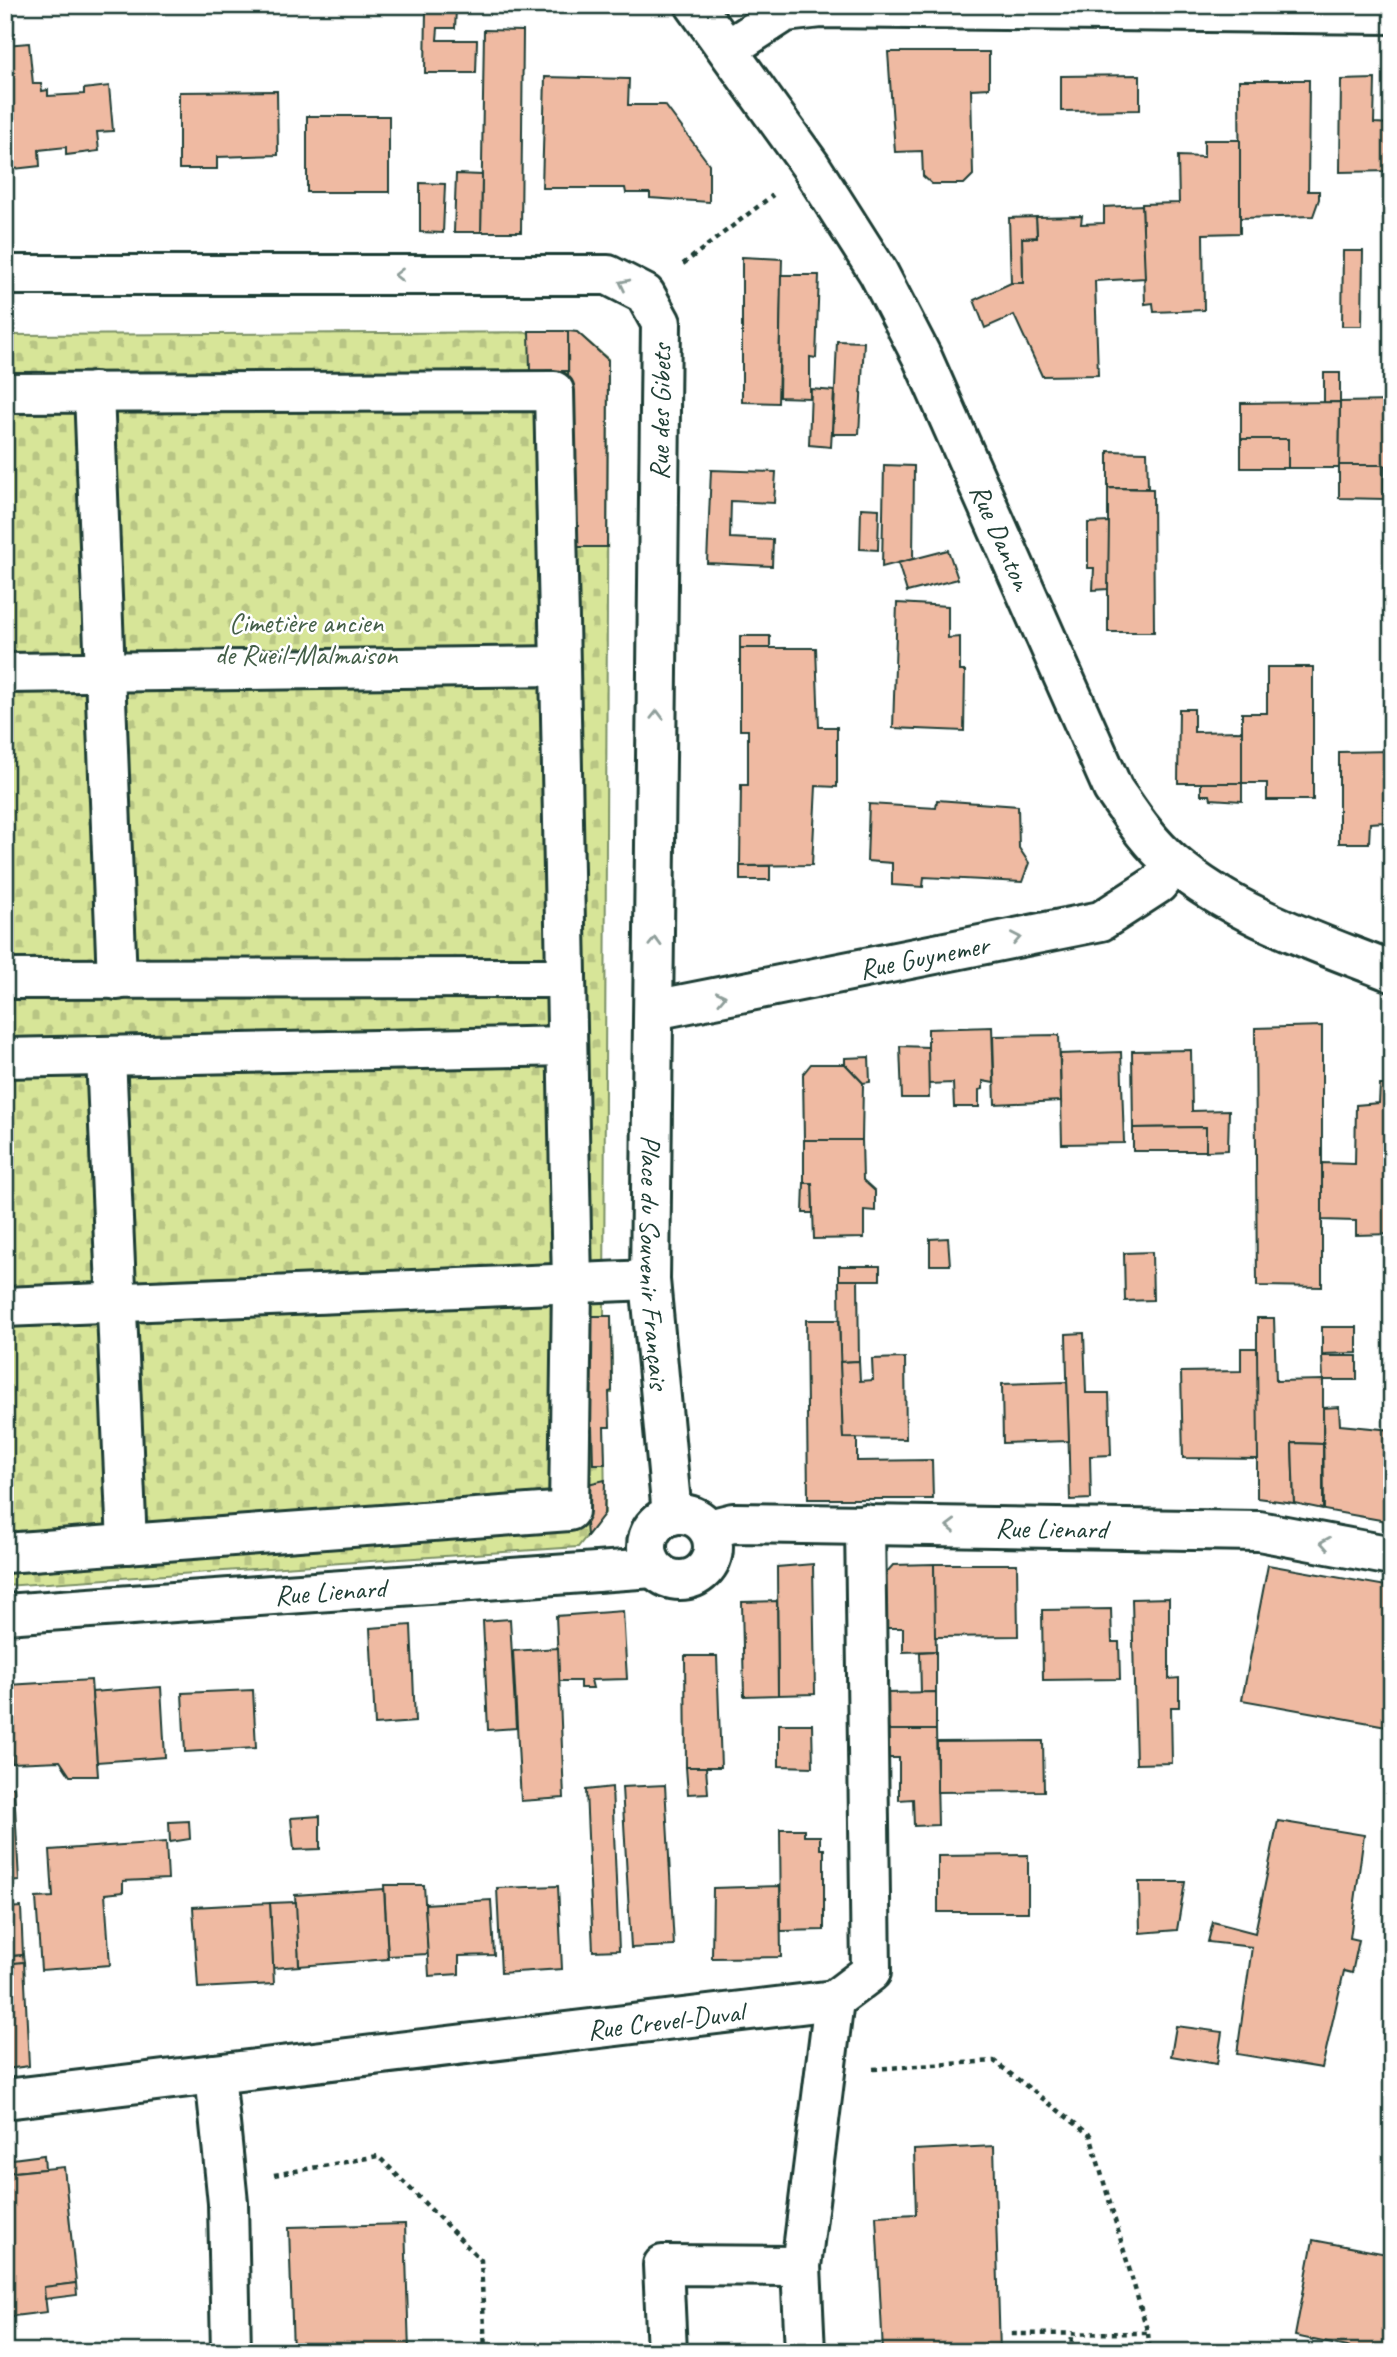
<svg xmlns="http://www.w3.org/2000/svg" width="1397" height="2357" font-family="Caveat,sans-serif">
<defs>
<pattern id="cemetery-stones" width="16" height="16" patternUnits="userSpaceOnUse" patternTransform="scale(1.75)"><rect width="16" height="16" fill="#d7e598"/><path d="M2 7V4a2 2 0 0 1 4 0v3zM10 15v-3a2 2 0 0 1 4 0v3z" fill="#b8c584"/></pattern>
</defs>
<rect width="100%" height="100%" fill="#fff"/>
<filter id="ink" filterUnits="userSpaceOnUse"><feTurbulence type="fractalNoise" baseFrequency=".0143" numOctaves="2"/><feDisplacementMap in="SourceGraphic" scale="14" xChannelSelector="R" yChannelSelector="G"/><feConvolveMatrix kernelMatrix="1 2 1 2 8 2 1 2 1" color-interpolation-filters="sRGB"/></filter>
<g filter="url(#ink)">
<!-- cemetery -->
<polygon fill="url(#cemetery-stones)" stroke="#7b9166" stroke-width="2" points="577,332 608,359 604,1316 611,1316 612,1393 609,1393 609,1427 604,1427 605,1513 578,1547 5,1586 5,335"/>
<!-- building -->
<g fill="#efbaa2" stroke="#1f3d34" stroke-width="2">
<polygon points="426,10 456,10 455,28 438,28 437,40 477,40 476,73 425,73"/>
<polygon points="484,30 523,31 521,232 481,232"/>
<polygon points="29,43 33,84 41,84 42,91 48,90 48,96 84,94 84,89 109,86 113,131 97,132 99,151 66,155 66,147 39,150 40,166 5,170 5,45"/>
<polygon points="888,52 989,52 989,88 971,89 973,175 964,184 932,184 923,176 922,151 895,152"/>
<polygon points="1140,75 1140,110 1061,111 1061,76"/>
<polygon points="545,77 629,79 628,105 665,105 709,164 709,202 650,198 650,193 626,193 625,188 542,188"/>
<polygon points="1375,79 1374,123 1392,124 1392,171 1340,172 1341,80"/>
<polygon points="1239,80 1309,80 1308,191 1319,191 1319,199 1313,216 1240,218"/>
<polygon points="277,91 278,155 217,157 217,169 179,169 179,92"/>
<rect x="307" y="116" width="82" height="76"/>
<polygon points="1204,140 1240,140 1240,233 1203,234 1204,310 1154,312 1153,303 1145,304 1142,204 1179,203 1178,156 1204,157"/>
<polygon points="456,174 482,175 481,232 454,232"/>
<polygon points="420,183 445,184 443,233 420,232"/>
<polygon points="1142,205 1145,278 1095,281 1098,375 1042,376 1014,315 985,328 974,300 1011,283 1023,283 1022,238 1037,237 1036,217 1082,216 1081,224 1104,223 1104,207"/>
<polygon points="1036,217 1037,237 1022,238 1023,283 1011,283 1009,218"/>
<polygon points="1343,251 1363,251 1362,326 1342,326"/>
<polygon points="742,257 782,259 778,403 742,402"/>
<polygon points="781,275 819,275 816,358 810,357 810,398 779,397"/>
<polygon points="529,331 568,331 568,371 530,371"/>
<polygon points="568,331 577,332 608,360 607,547 569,547"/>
<polygon points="837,341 864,342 859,434 833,434"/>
<polygon points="1324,373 1340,373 1340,402 1324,403"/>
<polygon points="811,389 834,391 831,447 809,445"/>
<polygon points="1392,401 1392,466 1339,465 1340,402"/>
<polygon points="1340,402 1339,468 1288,468 1288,439 1241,439 1241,403"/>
<rect x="1241" y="439" width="47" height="29"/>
<polygon points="1108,451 1147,452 1148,488 1108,488"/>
<polygon points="884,465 914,466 913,559 882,567"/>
<polygon points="1339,465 1384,465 1384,499 1339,498"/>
<polygon points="711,470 776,472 774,503 731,501 730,538 773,540 772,566 707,563"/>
<polygon points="1108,488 1153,489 1154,632 1108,632"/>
<polygon points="861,508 879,509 878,550 860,549"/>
<polygon points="1109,522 1108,589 1093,590 1094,568 1088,568 1088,523"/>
<polygon points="948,550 958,579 907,592 898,563"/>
<polygon points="897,603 948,606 948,638 960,637 960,671 965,671 964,731 893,728"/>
<polygon points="740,636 770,636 770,649 740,648"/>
<polygon points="740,648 816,648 819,727 837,727 837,787 816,786 812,865 740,866 741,785 748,785 748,730 740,730"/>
<polygon points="1267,667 1313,667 1313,800 1267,800 1267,783 1242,783 1242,713 1267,713"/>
<polygon points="1179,709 1194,709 1194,732 1242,731 1242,783 1178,783"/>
<polygon points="1392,751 1391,789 1384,790 1385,822 1370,823 1369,843 1339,843 1339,752"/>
<polygon points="1201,783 1242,783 1242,801 1211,799 1210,795 1201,795"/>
<polygon points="937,800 1018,806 1019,848 1029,863 1022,882 924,877 923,887 892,885 892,863 867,861 869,804 936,808"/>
<rect x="740" y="866" width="30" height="14"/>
<polygon points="1322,1026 1322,1287 1257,1286 1255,1028"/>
<polygon points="992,1027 994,1083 983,1081 983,1089 979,1090 979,1107 954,1107 953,1083 928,1084 928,1029"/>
<polygon points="1059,1035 1061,1101 995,1104 993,1036"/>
<polygon points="900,1046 928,1047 929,1098 902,1098"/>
<polygon points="1191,1050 1192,1111 1229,1110 1228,1150 1206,1151 1206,1127 1133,1128 1132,1051"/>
<polygon points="1121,1052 1124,1143 1062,1144 1060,1054"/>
<polygon points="869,1057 870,1082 863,1083 845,1064 845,1058"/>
<polygon points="811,1064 845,1064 863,1083 862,1140 804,1140 803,1074"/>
<polygon points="1380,1085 1392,1085 1392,1234 1356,1235 1356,1221 1322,1220 1322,1163 1355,1164 1356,1105 1379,1103"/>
<polygon points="1206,1127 1206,1151 1133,1151 1133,1128"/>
<polygon points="804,1140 862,1140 863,1180 875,1191 875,1211 864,1210 864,1238 814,1239 812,1183 804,1183"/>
<polygon points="804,1183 812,1183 813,1213 803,1213"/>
<polygon points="948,1238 950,1265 930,1265 930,1239"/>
<polygon points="1152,1252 1153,1300 1125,1301 1124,1253"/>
<rect x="839" y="1266" width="41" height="14"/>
<polygon points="839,1280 858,1280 859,1361 840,1362"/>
<polygon points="579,1316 611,1316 612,1391 609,1392 610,1427 604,1427 605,1464 593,1464 592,1427 584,1426"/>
<polygon points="1257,1318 1274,1318 1276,1381 1323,1380 1323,1444 1292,1443 1294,1503 1257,1498"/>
<polygon points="806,1320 839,1320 843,1438 857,1438 857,1461 932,1460 933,1499 808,1499"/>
<polygon points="1322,1327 1357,1327 1357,1353 1322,1354"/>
<polygon points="1084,1333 1086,1393 1109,1393 1111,1455 1090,1456 1091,1499 1070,1500 1066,1334"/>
<polygon points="1241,1348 1257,1348 1258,1459 1183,1458 1181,1372 1241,1371"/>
<polygon points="1322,1356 1357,1356 1357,1380 1323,1380"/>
<polygon points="905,1358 906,1439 843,1438 840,1362 859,1361 860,1381 873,1380 872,1359"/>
<polygon points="1067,1382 1069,1441 1003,1443 1002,1384"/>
<polygon points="1339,1407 1340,1425 1392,1430 1392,1522 1324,1510 1323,1408"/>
<polygon points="1292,1443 1323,1444 1323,1509 1294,1503"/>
<polygon points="605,1480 604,1514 587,1536 583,1485"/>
<polygon points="813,1564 815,1694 778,1695 777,1567"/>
<polygon points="934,1564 936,1651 903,1652 903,1628 886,1628 885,1574 893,1565"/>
<polygon points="934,1564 1017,1564 1018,1636 935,1637"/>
<polygon points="1268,1565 1392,1587 1392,1727 1242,1700"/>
<polygon points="1169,1598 1169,1679 1179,1678 1179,1707 1171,1707 1172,1763 1136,1764 1132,1599"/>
<polygon points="777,1601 778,1695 744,1696 742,1602"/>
<polygon points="1111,1609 1112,1642 1119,1642 1120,1679 1043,1680 1042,1610"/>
<polygon points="623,1611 627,1679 591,1680 593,1688 580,1688 580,1681 559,1681 556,1616"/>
<polygon points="510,1619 516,1728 488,1730 483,1621"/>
<polygon points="411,1625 415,1722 375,1725 370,1628"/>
<polygon points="558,1648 564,1798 521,1801 513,1651"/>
<polygon points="936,1651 936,1692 921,1693 920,1652"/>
<polygon points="685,1656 717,1656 721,1767 686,1767"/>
<polygon points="91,1680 98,1776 70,1776 60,1761 12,1763 8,1685"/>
<polygon points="161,1687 165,1757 97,1762 92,1692"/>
<polygon points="253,1690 256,1748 185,1752 182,1693"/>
<polygon points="936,1692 936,1730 887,1730 886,1693"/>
<polygon points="779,1724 812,1724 813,1767 779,1766"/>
<polygon points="887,1730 936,1730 938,1825 914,1826 913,1799 899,1800 899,1758 887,1758"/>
<polygon points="1043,1741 1044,1791 937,1792 937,1742"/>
<polygon points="686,1767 706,1767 708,1793 688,1794"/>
<polygon points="665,1785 674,1946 631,1948 622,1787"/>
<polygon points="14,1787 19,1881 5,1882 5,1788"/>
<polygon points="612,1787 619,1950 593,1951 586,1790"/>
<polygon points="320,1816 320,1849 294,1850 291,1818"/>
<polygon points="189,1821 190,1839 170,1842 169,1822"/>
<polygon points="1278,1821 1364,1835 1350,1938 1359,1940 1352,1973 1344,1971 1322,2068 1237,2054 1252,1947 1208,1942 1213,1922 1255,1933"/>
<polygon points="780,1829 804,1829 804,1836 820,1836 820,1849 824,1849 824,1930 781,1931"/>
<polygon points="166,1842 168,1879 123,1881 123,1892 105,1894 110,1965 41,1970 36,1898 53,1897 50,1850"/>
<polygon points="1028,1855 1028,1912 938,1912 938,1856"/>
<polygon points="1139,1882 1185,1882 1177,1930 1140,1933"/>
<polygon points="384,1885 424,1885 428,1954 388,1956"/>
<polygon points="558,1886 562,1969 501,1973 497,1888"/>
<polygon points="780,1886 781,1957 712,1958 713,1888"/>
<polygon points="384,1889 388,1959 299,1966 295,1895"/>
<polygon points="491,1900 494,1955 459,1956 459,1974 429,1976 425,1904"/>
<polygon points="296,1902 299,1966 273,1968 270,1903"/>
<polygon points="270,1903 274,1984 198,1988 193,1907"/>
<polygon points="21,1907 23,1955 10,1956 6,1908"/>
<polygon points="23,1955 24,1962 5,1964 5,1957"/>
<polygon points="24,1962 29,2066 5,2069 5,1964"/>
<polygon points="1176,2026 1222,2032 1217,2064 1171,2056"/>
<polygon points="994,2146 1000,2352 883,2352 876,2216 916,2214 914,2150"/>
<polygon points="44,2155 45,2169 5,2173 5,2160"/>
<polygon points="64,2167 76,2283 44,2287 47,2312 5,2317 5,2173"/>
<polygon points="405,2224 409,2352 293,2352 289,2227"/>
<polygon points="1313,2240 1392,2255 1392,2352 1370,2352 1295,2336"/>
<polygon points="76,2283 77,2295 45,2299 44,2287"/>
</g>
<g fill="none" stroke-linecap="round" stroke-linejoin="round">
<defs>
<g id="minor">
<path id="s1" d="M695,5L810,165L878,272L922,357L1113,789C1131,815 1148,842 1173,863C1235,916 1317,942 1392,972"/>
<polyline points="728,49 785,12 821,8 1392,14"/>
<path id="s2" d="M5,275H608L645,294L661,323L650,1280L672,1515"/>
<polyline points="94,392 117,980"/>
<polyline points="5,393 554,391 560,666"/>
<polyline points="5,673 560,666 572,1285 569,1511 5,1553"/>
<polyline points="5,979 566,978"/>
<path id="s3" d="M654,1010L1101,921L1158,884L1173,864"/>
<polyline points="106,1056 127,1544"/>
<polyline points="5,1058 567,1046"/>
<polyline points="5,1307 650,1280"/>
<circle cx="680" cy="1547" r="33"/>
<path id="s4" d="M709,1529L733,1523L1259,1531L1392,1556"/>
<path id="s5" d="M5,1614L653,1568"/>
<polyline points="215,2074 228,2203 231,2352"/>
<path id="s6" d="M5,2099L834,2000L871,1972L865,1524"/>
<polyline points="667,2352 663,2265 801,2266"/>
<polyline points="805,2352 801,2266 834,2000"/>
</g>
</defs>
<!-- minor casing -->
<use href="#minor" stroke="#1f3d34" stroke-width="44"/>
<!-- path -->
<g stroke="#1f3d34" stroke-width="4.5" stroke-dasharray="5 5" stroke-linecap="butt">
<polyline points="683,264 773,195"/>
<polyline points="873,2069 994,2061 1090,2135 1148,2333 1010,2334"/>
<polyline points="274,2175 378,2156 481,2260 485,2352"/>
<polyline points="1148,2333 1150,2352"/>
<polyline points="1071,2352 1072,2334"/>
</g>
<!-- minor -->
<use href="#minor" stroke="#fff" stroke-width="38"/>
</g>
<!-- one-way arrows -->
<defs><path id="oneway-chevron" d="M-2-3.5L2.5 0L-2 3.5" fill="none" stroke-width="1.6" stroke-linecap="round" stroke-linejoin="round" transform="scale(1.75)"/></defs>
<g stroke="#8f9e9a">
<use href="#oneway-chevron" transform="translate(399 275) rotate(-180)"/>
<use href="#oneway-chevron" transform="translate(624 284) rotate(-154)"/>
<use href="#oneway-chevron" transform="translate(657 715) rotate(-89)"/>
<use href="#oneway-chevron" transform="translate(1016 938) rotate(-11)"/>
<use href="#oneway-chevron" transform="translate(655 942) rotate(-89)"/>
<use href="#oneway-chevron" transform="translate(721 997) rotate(-12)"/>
<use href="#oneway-chevron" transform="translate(951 1526) rotate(-179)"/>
<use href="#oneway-chevron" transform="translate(1325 1543) rotate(-170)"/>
</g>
</g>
<g text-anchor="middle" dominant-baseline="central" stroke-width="5" stroke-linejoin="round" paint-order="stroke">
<!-- street labels -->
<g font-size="28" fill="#1f3d34" stroke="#fff">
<text transform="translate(660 412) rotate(-89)">Rue des Gibets</text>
<text stroke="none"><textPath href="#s1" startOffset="616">Rue Danton</textPath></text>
<text stroke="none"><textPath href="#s3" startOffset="275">Rue Guynemer</textPath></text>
<text stroke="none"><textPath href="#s2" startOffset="1617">Place du Souvenir Français</textPath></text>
<text stroke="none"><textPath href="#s4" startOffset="343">Rue Lienard</textPath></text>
<text stroke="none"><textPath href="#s5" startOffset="326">Rue Lienard</textPath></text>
<text stroke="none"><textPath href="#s6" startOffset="665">Rue Crevel-Duval</textPath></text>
</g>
<!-- park labels -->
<g font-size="28" fill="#445f48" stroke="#fff">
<text x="306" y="622">Cimetière ancien<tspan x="306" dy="32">de Rueil-Malmaison</tspan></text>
</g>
</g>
<!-- margin -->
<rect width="1397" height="2357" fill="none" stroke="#fff" stroke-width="28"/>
<rect x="14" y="14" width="1369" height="2329" fill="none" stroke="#1f3d34" stroke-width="2.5" filter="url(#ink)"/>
</svg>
